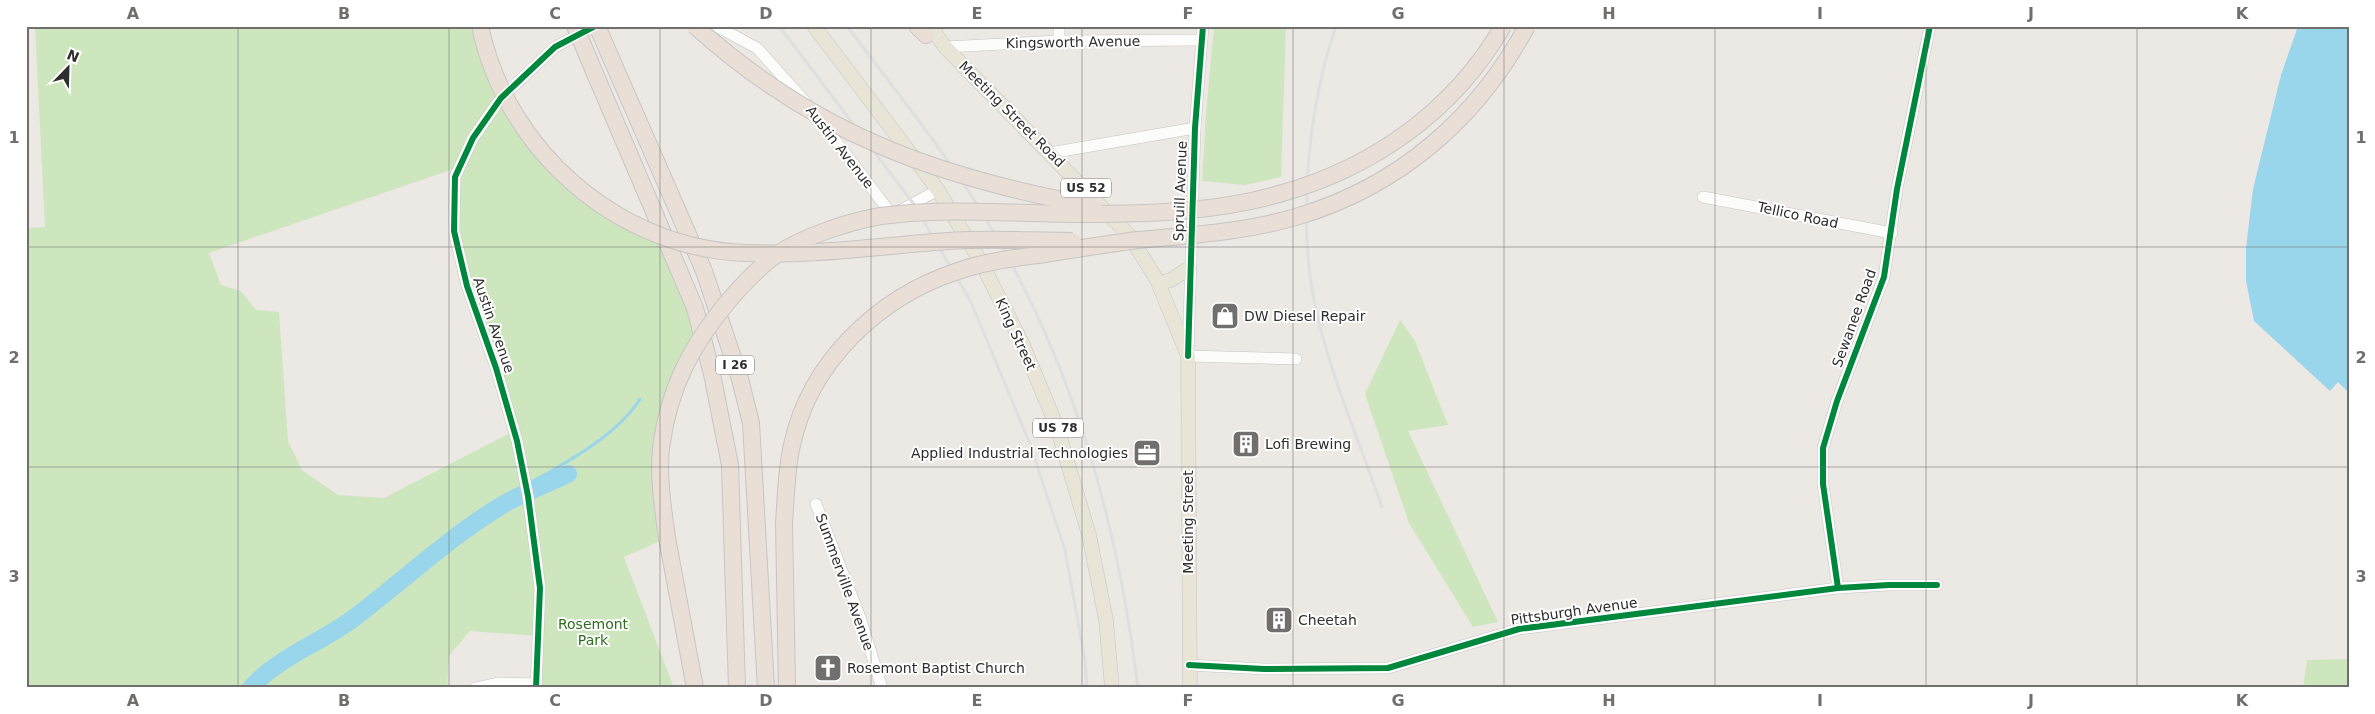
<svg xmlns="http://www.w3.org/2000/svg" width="2375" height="714" font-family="'DejaVu Sans',sans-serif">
<rect width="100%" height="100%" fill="#ece8e4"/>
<!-- green -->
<g fill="#cee6be" fill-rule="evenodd">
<path d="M35,26H480L486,51L558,171L664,238L702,336L665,424L667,538L624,557L674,688H536L538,636L470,631L449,656L447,688H26V228L45,227ZM459,167L454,231L514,431L384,498L338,495L302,470L288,441L279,312L256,310L241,291L221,285L209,253Z"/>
<polygon points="1214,26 1286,26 1281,177 1245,185 1202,181 1206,114"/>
<polygon points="1400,320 1415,341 1448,425 1408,431 1498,622 1473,627 1409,523 1365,394"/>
<polygon points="2349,659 2349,688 2303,688 2307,660"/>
</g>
<!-- water -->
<polygon fill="#99d6ec" points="2298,26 2349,26 2349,393 2338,382 2330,391 2254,321 2246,281 2246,248 2253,189 2281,75"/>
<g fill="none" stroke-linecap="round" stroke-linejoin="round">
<!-- stream -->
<g stroke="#99d6ec" stroke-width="3">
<path d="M528,484C565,463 617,436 640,399"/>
<polyline points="285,665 440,543 523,487"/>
</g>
<!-- river -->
<path stroke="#99d6ec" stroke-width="18" d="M251,688C279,656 321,643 354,618C403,581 447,539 499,507C520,494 545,485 568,474"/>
<defs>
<g id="minor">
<polyline points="716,26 757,48 807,104"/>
<polyline points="1059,26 1059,41"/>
<polyline points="1203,26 1195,128 1188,356 1296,359"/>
<polyline points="945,47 1059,41 1202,40"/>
<polyline points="817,116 892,215 938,190"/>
<polyline points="1050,153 1195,128"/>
<polyline points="1703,197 1892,233"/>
<polyline points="816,504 861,620 882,688"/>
<polyline points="1838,588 1823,484 1823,448 1837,401 1884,277 1897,189 1930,26"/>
<polyline points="1189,665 1264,669 1388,668 1519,629 1838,588 1889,585 1937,585"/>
<polyline points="475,688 498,683 536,684"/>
<polyline points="536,688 540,588 528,496 517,441 496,368 467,286 454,231 455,177 473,138 501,98 555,47 595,26"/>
</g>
<g id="major">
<polyline points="814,26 938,190 982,264 1022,343 1057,427 1089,535 1106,620 1112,688"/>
<polyline points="930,26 945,47 1129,235 1157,280 1188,356 1190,688"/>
<polyline points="1159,283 1171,280 1189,268"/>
</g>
<g id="highway">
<polyline points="597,26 704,271 740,379 751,423 766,688"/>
<polyline points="917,26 926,35"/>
<polyline points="593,69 695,308 712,374 730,465 737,688"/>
<polyline points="784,523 787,688"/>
<polyline points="667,538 695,688"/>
</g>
</defs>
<!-- minor casing -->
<use href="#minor" stroke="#c5c4c5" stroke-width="12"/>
<!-- major casing -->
<use href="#major" stroke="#c6c5c4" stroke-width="15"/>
<!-- highway casing -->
<use href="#highway" stroke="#c6c5c4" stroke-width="18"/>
<!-- minor -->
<use href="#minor" stroke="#fcfcfb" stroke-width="11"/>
<!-- major -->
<use href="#major" stroke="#e8e4d6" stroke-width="14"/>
<!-- highway -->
<use href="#highway" stroke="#eadfd6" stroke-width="16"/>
<!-- rail -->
<g stroke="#dfdfe1" stroke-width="3">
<polyline points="779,26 913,203 971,302 1030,444 1065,550 1085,660 1087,688"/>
<path d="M847,26C894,89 944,150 984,216C1072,359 1118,522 1138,688"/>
<path d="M1336,26C1309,105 1299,207 1312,289C1324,361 1358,437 1382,507"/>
</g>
<defs>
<g id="highway-bridge">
<path d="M480,26C506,150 617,248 745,253C813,256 880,246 948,241C989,238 1032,241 1073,241"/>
<polyline points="575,26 593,69"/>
<path d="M695,26C815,134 938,178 1094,206"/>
<path d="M784,523C786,497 786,471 792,445C810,361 879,297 958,271C986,261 1016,258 1045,254C1076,249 1107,244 1138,240C1191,235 1247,232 1299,216C1399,186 1478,118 1527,26"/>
<path d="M667,538C663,508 658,478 661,448C669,387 692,344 731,298C745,282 759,267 776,255C802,237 850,221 881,216C948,207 1017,214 1084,214C1148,214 1217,212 1279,194C1373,168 1454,111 1503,26"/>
</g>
</defs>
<!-- highway-bridge casing -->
<use href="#highway-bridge" stroke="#c6c5c4" stroke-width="18" stroke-linecap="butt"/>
<!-- highway-bridge -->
<use href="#highway-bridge" stroke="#eadfd6" stroke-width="16"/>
<defs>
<g id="cycleway">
<polyline points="1188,356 1195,128 1203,26"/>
<polyline points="1838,588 1823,484 1823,448 1837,401 1884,277 1897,189 1930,26"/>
<polyline points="1189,665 1264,669 1388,668 1519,629 1838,588 1889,585 1937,585"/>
<polyline points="536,688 540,588 528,496 517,441 496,368 467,286 454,231 455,177 473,138 501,98 555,47 595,26"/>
</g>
</defs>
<!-- cycleway casing -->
<use href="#cycleway" stroke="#fff" stroke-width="9"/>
<!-- cycleway -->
<use href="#cycleway" stroke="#00873e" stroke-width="6"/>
</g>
<!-- grid -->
<path fill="none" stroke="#706f6e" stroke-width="1" stroke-opacity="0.55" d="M238,26V688M449,26V688M660,26V688M871,26V688M1082,26V688M1293,26V688M1504,26V688M1715,26V688M1926,26V688M2137,26V688M26,247H2349M26,467H2349"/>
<!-- icons -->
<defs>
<symbol id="shop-square" viewBox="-11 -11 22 22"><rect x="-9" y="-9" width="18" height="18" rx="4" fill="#706f6e" stroke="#fff"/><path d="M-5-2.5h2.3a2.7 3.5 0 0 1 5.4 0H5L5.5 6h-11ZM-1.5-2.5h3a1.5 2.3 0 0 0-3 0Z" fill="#fff"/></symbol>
<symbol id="building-square" viewBox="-11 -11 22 22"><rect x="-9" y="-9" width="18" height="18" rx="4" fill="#706f6e" stroke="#fff"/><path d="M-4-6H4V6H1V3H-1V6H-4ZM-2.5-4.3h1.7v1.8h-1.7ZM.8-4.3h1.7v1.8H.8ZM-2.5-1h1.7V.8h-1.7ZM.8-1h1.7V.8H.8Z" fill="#fff"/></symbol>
<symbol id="office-square" viewBox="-11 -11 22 22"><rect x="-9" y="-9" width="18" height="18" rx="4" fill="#706f6e" stroke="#fff"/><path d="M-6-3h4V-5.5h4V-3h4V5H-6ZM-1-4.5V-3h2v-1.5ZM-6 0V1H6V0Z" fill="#fff"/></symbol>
<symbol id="church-square" viewBox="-11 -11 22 22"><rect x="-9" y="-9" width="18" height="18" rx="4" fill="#706f6e" stroke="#fff"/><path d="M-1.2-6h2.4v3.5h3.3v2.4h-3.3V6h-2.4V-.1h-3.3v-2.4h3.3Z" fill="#fff"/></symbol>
</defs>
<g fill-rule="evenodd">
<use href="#shop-square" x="1209" y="300" width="32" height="32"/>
<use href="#building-square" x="1230" y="428" width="32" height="32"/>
<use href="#office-square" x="1131" y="437" width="32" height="32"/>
<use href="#building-square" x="1263" y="604" width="32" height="32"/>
<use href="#church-square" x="812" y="652" width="32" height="32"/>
</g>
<g text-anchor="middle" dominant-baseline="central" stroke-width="4" stroke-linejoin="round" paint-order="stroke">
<!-- shield labels -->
<g fill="#fff" stroke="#6d6d6d" stroke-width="1">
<rect x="1061" y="178.5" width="50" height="19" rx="4"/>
<rect x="716" y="355.5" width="38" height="19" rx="4"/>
<rect x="1033" y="418.5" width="50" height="19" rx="4"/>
</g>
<g font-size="12" font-weight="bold" fill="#2e2e2e">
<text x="1086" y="188">US 52</text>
<text x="735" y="365">I 26</text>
<text x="1058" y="428">US 78</text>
</g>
<!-- street labels -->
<g font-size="14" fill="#2e2e2e" stroke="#fff">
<text transform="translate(1073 42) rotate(-1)">Kingsworth Avenue</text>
<text transform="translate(1012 114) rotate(45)">Meeting Street Road</text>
<text transform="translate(840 147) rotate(52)">Austin Avenue</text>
<text transform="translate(1180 191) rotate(-88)">Spruill Avenue</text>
<text transform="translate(1798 215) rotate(12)">Tellico Road</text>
<text transform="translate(1854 318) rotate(-70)">Sewanee Road</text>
<text transform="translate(494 325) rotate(71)">Austin Avenue</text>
<text transform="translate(1016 334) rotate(65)">King Street</text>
<text transform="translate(1188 522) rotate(-90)">Meeting Street</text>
<text transform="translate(845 582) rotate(70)">Summerville Avenue</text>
<text transform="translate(1574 611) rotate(-8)">Pittsburgh Avenue</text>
</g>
<!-- poi labels -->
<g font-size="14" fill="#2e2e2e" stroke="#fff" text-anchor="start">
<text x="1244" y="316">DW Diesel Repair</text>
<text x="1265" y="444">Lofi Brewing</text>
<text x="1128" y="453" text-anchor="end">Applied Industrial Technologies</text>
<text x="1298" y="620">Cheetah</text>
<text x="847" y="668">Rosemont Baptist Church</text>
</g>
<!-- park labels -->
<g font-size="14" fill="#2c6e1b" stroke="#fff">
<text x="593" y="624">Rosemont<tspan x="593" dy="16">Park</tspan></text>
</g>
</g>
<!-- border -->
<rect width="2375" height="714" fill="none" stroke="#ffffff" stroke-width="55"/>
<!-- north arrow -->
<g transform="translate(68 68) rotate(23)" stroke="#ffffff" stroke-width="4" paint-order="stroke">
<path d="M0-4L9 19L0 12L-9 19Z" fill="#2e2e2e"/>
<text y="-8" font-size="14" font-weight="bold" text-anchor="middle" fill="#2e2e2e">N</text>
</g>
<rect x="28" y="28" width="2320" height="658" fill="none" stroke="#706f6e" stroke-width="2"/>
<g font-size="16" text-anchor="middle" font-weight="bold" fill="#706f6e">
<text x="133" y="19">A</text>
<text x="344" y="19">B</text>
<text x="555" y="19">C</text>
<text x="766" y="19">D</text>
<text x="977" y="19">E</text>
<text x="1188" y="19">F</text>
<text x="1398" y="19">G</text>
<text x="1609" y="19">H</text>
<text x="1820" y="19">I</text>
<text x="2031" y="19">J</text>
<text x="2242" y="19">K</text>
<text x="14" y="143">1</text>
<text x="2361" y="143">1</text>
<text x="14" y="363">2</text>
<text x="2361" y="363">2</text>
<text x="14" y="582">3</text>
<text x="2361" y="582">3</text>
<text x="133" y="706">A</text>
<text x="344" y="706">B</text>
<text x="555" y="706">C</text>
<text x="766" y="706">D</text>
<text x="977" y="706">E</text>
<text x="1188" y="706">F</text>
<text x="1398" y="706">G</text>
<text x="1609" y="706">H</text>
<text x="1820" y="706">I</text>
<text x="2031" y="706">J</text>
<text x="2242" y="706">K</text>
</g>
</svg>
